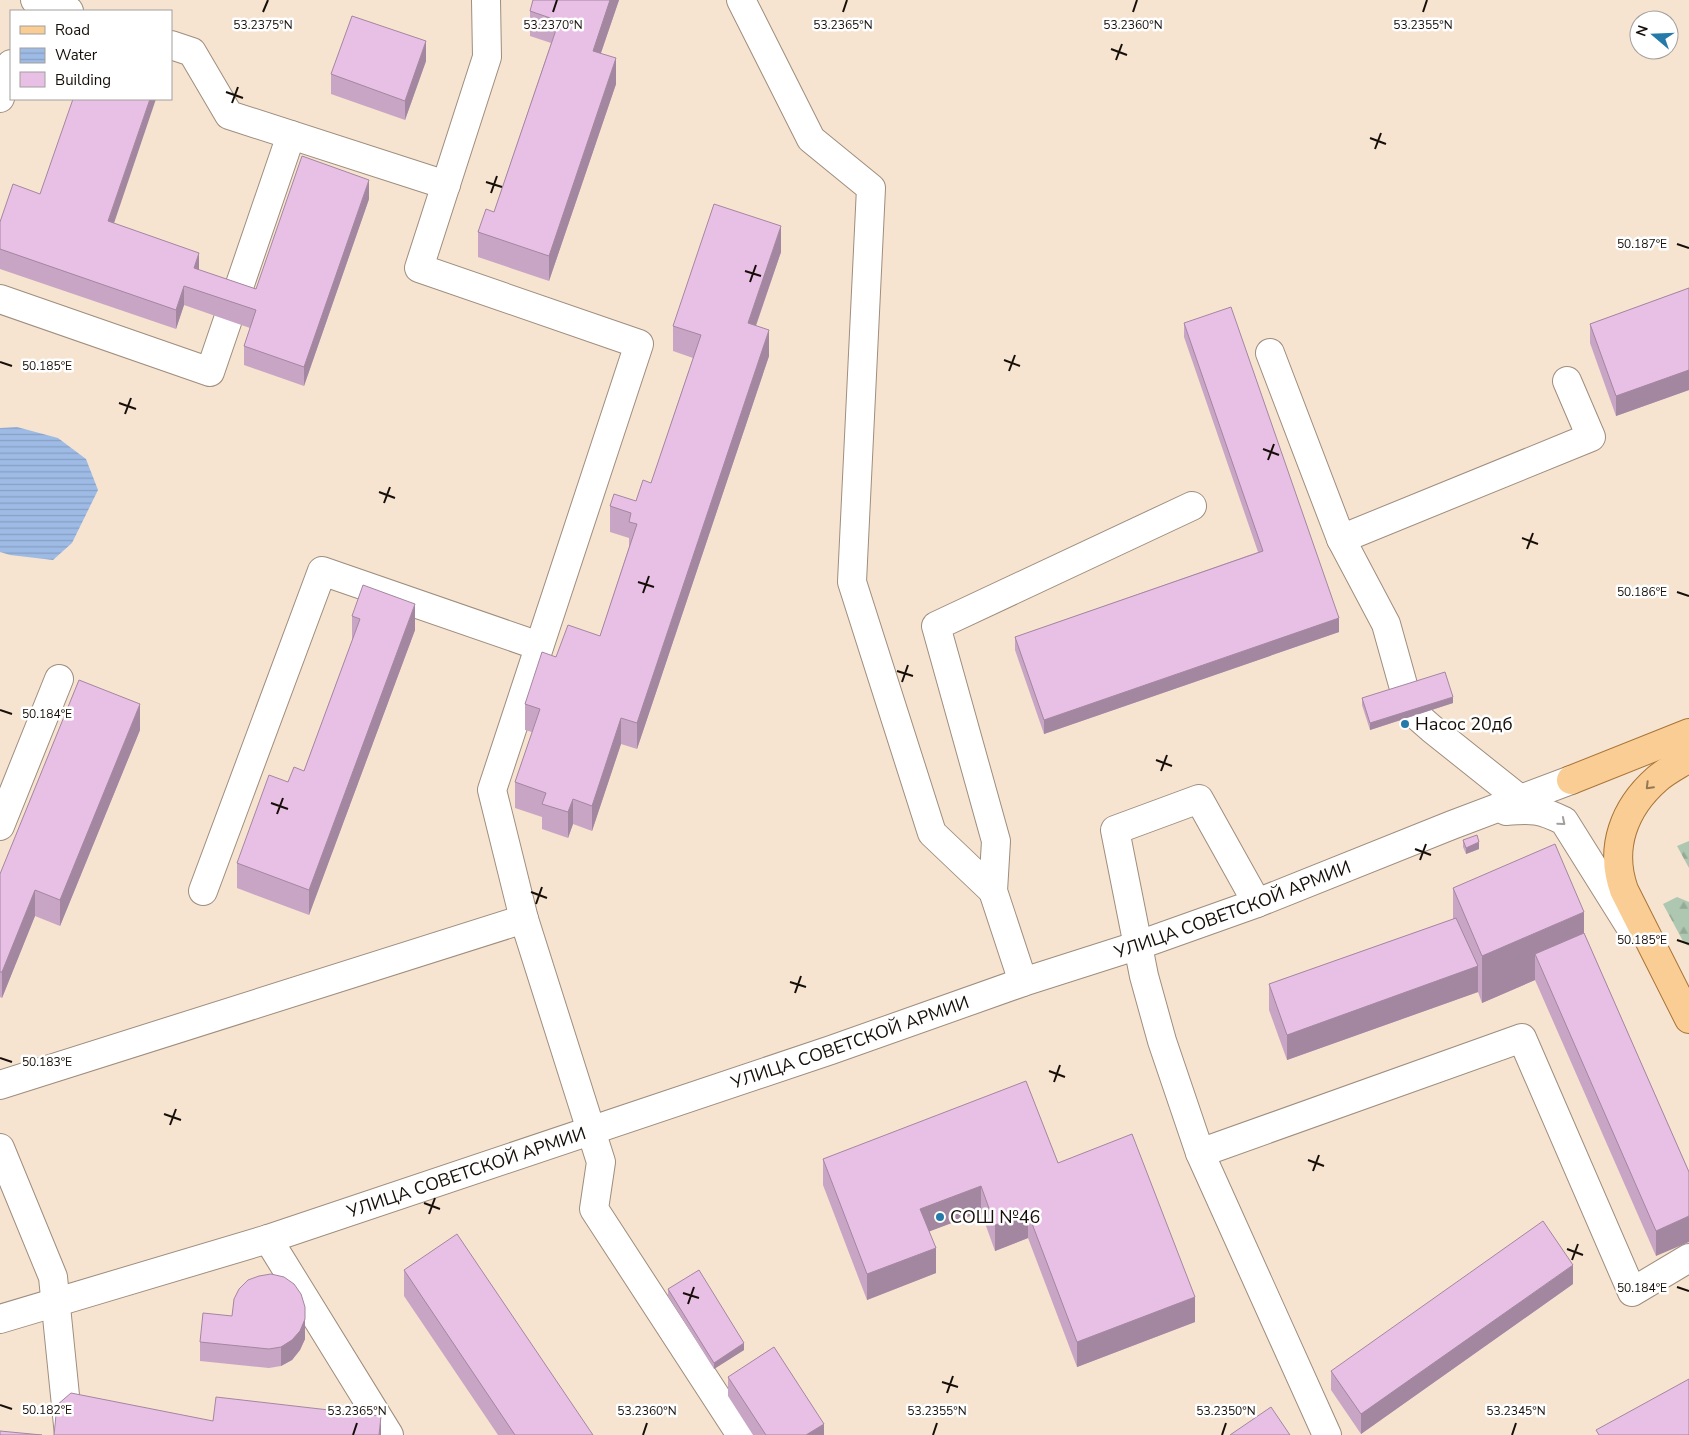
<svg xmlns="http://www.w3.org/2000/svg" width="1689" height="1435" font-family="'Nunito Sans',sans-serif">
<defs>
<pattern id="forest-firs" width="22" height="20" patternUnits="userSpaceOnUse" patternTransform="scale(1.25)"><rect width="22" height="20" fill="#aec7b0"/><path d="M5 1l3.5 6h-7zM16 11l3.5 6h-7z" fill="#95aa96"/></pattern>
<pattern id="water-rules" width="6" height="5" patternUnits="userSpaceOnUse" patternTransform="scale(1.25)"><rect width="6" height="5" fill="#9ebbe5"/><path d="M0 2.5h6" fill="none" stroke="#87a0c3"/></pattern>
</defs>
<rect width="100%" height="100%" fill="#f6e4d1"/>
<!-- forest -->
<g fill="url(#forest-firs)">
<polygon points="1689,841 1689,868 1677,846"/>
<polygon points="1677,897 1689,902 1689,946 1684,943 1663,904"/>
</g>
<!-- water -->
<polygon fill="url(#water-rules)" points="17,427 58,438 86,459 98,490 72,543 53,560 10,555 0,552 0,428"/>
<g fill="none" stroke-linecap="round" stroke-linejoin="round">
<defs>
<g id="minor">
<polyline points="35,0 69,11"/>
<polyline points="486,0 487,57 419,268 639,344 492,790 524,919 601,1162 594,1209 741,1435"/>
<polyline points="741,0 811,139 871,188 852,582 932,833 993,891"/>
<polyline points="171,45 192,52 229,115 446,185"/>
<polyline points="0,98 11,64"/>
<polyline points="0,299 210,372 291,135"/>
<polyline points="1270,353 1341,539 1386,624 1405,692"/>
<polyline points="1341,539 1591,437 1567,381"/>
<polyline points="1416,715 1432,729 1521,800"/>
<path d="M1506,811C1533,809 1540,809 1564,821L1631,928"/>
<polyline points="0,826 59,679"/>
<polyline points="203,891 322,571 539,646"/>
<polyline points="1257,903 1199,799 1115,830 1144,976 1162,1041 1200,1153 1522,1038 1632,1292 1689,1258"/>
<polyline points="1023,982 993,891 996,841 936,626 1192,506"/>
<polyline points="0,1085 524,919"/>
<polyline points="0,1148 53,1277 69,1435"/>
<polyline points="1200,1153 1327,1435"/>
<polyline points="268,1239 389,1435"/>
<path id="s1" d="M0,1319L268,1239L831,1050L1023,982L1139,945L1257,903L1452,825L1571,780"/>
</g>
<g id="major">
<path d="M1689,758C1678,765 1666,771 1657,779C1624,808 1609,848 1624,890L1689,1019"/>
<polyline points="1571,780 1689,733"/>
</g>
</defs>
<!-- minor casing -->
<use href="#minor" stroke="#9f8d7d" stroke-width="30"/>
<!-- major casing -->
<use href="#major" stroke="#a87436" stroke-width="30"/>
<!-- minor -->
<use href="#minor" stroke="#fff" stroke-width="28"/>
<!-- major -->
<use href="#major" stroke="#facd95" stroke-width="28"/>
</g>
<!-- wall -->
<g fill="#c8a5c5">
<polygon points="533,0 619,0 601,53 616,84 549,281 478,257 478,232 494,212 551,43 530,36 530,11"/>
<polygon points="426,61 405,120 331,94 331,74"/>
<polygon points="369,199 304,386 244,365 244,346 250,328 184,305 176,329 0,269 0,222 114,223 199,270 256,289"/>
<polygon points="781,252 756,326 769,356 637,749 621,744 592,831 573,824 568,838 542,829 542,817 515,808 515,782 532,732 525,730 525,704 556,657 600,636 629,547 629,538 610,532 610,506 636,501 651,483 693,358 673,351 673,326"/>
<polygon points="1689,288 1689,390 1616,416 1590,343 1590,324"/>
<polygon points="1184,323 1339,632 1044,734 1015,650 1015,637 1258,552 1184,337"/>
<polygon points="352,616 415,630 309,915 237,888 237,863 288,782 304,771 352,641"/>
<polygon points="1362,698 1453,703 1370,730 1362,705"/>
<polygon points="140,730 60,926 35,916 2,998 0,997 0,874"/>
<polygon points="1463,840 1479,849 1466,854 1463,847"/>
<polygon points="1453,888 1584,933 1689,1172 1656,1256 1535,980 1482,1003 1478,992 1287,1060 1269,1010 1269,984 1453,919"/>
<polygon points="823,1159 1058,1163 1195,1322 1077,1367 1028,1238 995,1251 981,1212 929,1231 936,1273 867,1300 823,1185"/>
<polygon points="404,1270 593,1435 498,1435 404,1296"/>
<polygon points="1573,1284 1361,1434 1331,1390 1331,1371"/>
<polygon points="668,1289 744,1350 714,1369 668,1296"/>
<polygon points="232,1316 305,1339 300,1350 292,1360 281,1366 269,1368 200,1361 200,1342"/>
<polygon points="728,1377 824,1435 753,1435 728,1396"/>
</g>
<!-- shaded-wall -->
<g fill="#a386a0">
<polygon points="610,0 619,0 593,76 593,51"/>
<polygon points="426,41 426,61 405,120 405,101"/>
<polygon points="616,58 616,84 549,281 549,256"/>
<polygon points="150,99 156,99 108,241 108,221"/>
<polygon points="369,180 369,199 304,386 304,367"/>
<polygon points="781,226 781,252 748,348 748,323"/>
<polygon points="199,253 199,272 194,268"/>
<polygon points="184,286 184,305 176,329 176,310"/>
<polygon points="769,330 769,356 637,749 637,723"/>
<polygon points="1689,370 1689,390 1616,416 1616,396"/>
<polygon points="415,604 415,630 309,915 309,890"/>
<polygon points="1339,618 1339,632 1044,734 1044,720"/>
<polygon points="1453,697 1453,703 1370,730 1370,723"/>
<polygon points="140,704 140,730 60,926 60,900"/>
<polygon points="621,718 621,744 592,831 592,806"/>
<polygon points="573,799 573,824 568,838 568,812"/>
<polygon points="1479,842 1479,849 1466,854 1466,848"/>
<polygon points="35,890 35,916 2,998 2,972"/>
<polygon points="1584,912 1584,958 1535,954 1535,980 1482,1003 1482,956"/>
<polygon points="1478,966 1478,992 1287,1060 1287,1035"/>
<polygon points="981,1186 981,1212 920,1235 920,1209"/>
<polygon points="1028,1213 1028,1238 995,1251 995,1225"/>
<polygon points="1689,1216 1689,1242 1656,1256 1656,1231"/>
<polygon points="936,1248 936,1273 867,1300 867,1274"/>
<polygon points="1573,1265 1573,1284 1361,1434 1361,1414"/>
<polygon points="1195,1297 1195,1322 1077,1367 1077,1342"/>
<polygon points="305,1307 305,1339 300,1350 292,1360 281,1366 281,1347"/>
<polygon points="744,1343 744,1350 714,1369 714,1363"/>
<polygon points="381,1416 381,1435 379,1435"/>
<polygon points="824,1424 824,1435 806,1435"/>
</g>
<!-- building -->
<g fill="#e9c0e5" stroke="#a386a0">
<polygon points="533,0 610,0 593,51 616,58 549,256 478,232 486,209 494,212 559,21 530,11"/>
<polygon points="352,16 426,41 405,101 331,74"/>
<polygon points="73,99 150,99 108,221 199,253 194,268 256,289 302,156 369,180 304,367 244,346 256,310 184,286 176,310 0,249 0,222 13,184 40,194"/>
<polygon points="714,204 781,226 748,323 769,330 637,723 621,718 592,806 573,799 568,812 542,804 546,793 515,782 540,709 525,704 542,652 556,657 568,625 600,636 637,524 629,522 631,513 610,506 614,494 636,501 643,480 651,483 701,335 673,326"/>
<polygon points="1689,288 1689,370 1616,396 1590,324"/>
<polygon points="1231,307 1339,618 1044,720 1015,637 1263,551 1184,323"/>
<polygon points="363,585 415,604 309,890 237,863 269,775 288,782 294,767 304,771 360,619 352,616"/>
<polygon points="1445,672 1453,697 1370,723 1362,698"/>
<polygon points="79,680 140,704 60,900 35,890 2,972 0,972 0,874"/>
<polygon points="1477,835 1479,842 1466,848 1463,840"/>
<polygon points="1555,844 1584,912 1482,956 1453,888"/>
<polygon points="1456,918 1478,966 1287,1035 1269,984"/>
<polygon points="1584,933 1689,1172 1689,1216 1656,1231 1535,954"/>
<polygon points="1026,1081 1058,1163 1132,1134 1195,1297 1077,1342 1028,1213 995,1225 981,1186 920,1209 936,1248 867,1274 823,1159"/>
<polygon points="1543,1221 1573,1265 1361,1414 1331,1371"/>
<polygon points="457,1234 593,1435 515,1435 404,1270"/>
<polygon points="699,1270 744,1343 714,1363 668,1289"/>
<polygon points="271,1274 284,1277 294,1284 301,1294 305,1307 305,1319 300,1331 292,1340 281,1347 269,1349 200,1342 203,1313 232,1316 234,1299 239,1289 248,1280 259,1276"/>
<polygon points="774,1347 824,1424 806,1435 766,1435 728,1377"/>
<polygon points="1689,1379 1689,1435 1599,1435 1596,1430"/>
<polygon points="71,1393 213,1421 216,1397 381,1416 379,1435 54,1435 57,1405"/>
<polygon points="1271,1407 1290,1435 1230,1435"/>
<polygon points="0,1431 42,1435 0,1435"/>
</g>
<!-- one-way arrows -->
<defs><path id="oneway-chevron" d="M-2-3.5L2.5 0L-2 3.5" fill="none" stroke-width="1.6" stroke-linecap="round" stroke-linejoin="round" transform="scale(1.25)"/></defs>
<use stroke="#937856" href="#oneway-chevron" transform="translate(1649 786) rotate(135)"/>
<use stroke="#a29f9d" href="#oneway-chevron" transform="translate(1562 822) rotate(40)"/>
<!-- ticks -->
<path fill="none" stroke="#160f09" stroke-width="2" d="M263,12L268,0M553,12L557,0M843,12L847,0M1133,12L1137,0M1423,12L1427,0M1111,49L1127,55M1116,60L1122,44M226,92L243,98M232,103L238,87M1370,138L1386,144M1375,149L1381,133M486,182L502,187M491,193L497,176M1677,244L1689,248M745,271L761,276M750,282L756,265M1004,360L1020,366M0,362L12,366M1009,371L1015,355M119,403L136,409M125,414L131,398M1263,449L1279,455M1268,460L1274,444M379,492L395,498M384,503L390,487M1522,538L1538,544M1527,549L1533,533M638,582L654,587M1677,592L1689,596M643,593L649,576M897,671L913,676M902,682L908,665M0,710L12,714M1156,760L1172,766M1161,771L1167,755M271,803L288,809M277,814L283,798M1415,849L1431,855M1420,860L1426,844M531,892L547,898M536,904L542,887M1677,940L1689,944M790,982L806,987M795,993L801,976M0,1058L12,1062M1049,1071L1065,1077M1054,1082L1060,1065M164,1114L181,1120M170,1125L176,1109M1308,1160L1324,1166M1313,1171L1319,1155M424,1203L440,1209M429,1214L435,1198M1567,1249L1583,1255M1572,1260L1578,1244M1677,1287L1689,1291M683,1293L699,1298M688,1304L694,1287M942,1382L958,1387M947,1393L953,1376M0,1405L12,1409M353,1435L357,1423M643,1435L647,1423M933,1435L937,1423M1222,1435L1226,1423M1512,1435L1516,1423"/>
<!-- markers -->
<g fill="#247aa9" stroke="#fff" stroke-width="2">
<circle cx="1405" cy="724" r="5"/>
<circle cx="940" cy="1217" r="5"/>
</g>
<g text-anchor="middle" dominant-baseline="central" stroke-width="5" stroke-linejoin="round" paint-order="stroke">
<!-- poi labels -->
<g font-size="18" fill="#160f09" stroke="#fff" text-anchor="start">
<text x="1415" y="724">Насос 20дб</text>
<text x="950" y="1217">СОШ №46</text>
</g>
<!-- street labels -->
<g font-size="18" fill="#160f09" stroke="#fff">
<text stroke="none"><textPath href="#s1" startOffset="1299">УЛИЦА СОВЕТСКОЙ АРМИИ</textPath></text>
<text stroke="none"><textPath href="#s1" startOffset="894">УЛИЦА СОВЕТСКОЙ АРМИИ</textPath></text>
<text stroke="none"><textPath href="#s1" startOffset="489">УЛИЦА СОВЕТСКОЙ АРМИИ</textPath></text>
</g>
</g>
<g font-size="12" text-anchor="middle" fill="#160f09" stroke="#fff" stroke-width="5" stroke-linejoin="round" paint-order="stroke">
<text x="263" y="29">53.2375°N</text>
<text x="553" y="29">53.2370°N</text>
<text x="843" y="29">53.2365°N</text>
<text x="1133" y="29">53.2360°N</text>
<text x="1423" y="29">53.2355°N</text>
<text x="1642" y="248">50.187°E</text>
<text x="47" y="370">50.185°E</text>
<text x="1642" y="596">50.186°E</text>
<text x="47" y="718">50.184°E</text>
<text x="1642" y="944">50.185°E</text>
<text x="47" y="1066">50.183°E</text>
<text x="1642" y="1292">50.184°E</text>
<text x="47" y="1414">50.182°E</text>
<text x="357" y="1415">53.2365°N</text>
<text x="647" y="1415">53.2360°N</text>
<text x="937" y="1415">53.2355°N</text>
<text x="1226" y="1415">53.2350°N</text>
<text x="1516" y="1415">53.2345°N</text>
</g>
<!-- legend -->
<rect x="10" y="10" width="162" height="90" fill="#ffffff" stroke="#a29f9d"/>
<rect x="20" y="26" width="25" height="8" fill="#facd95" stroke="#a29f9d"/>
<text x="55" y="35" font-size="15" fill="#160f09">Road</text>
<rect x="20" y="48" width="25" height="15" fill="url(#water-rules)" stroke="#a29f9d"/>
<text x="55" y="60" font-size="15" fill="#160f09">Water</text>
<rect x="20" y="72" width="25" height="15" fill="#e9c0e5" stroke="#a29f9d"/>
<text x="55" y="85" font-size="15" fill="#160f09">Building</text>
<!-- north arrow -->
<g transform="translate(1654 35) rotate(289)"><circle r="24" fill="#ffffff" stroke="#a29f9d"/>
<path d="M0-4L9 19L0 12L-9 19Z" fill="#247aa9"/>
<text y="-8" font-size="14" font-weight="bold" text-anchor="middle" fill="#160f09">N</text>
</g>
</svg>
